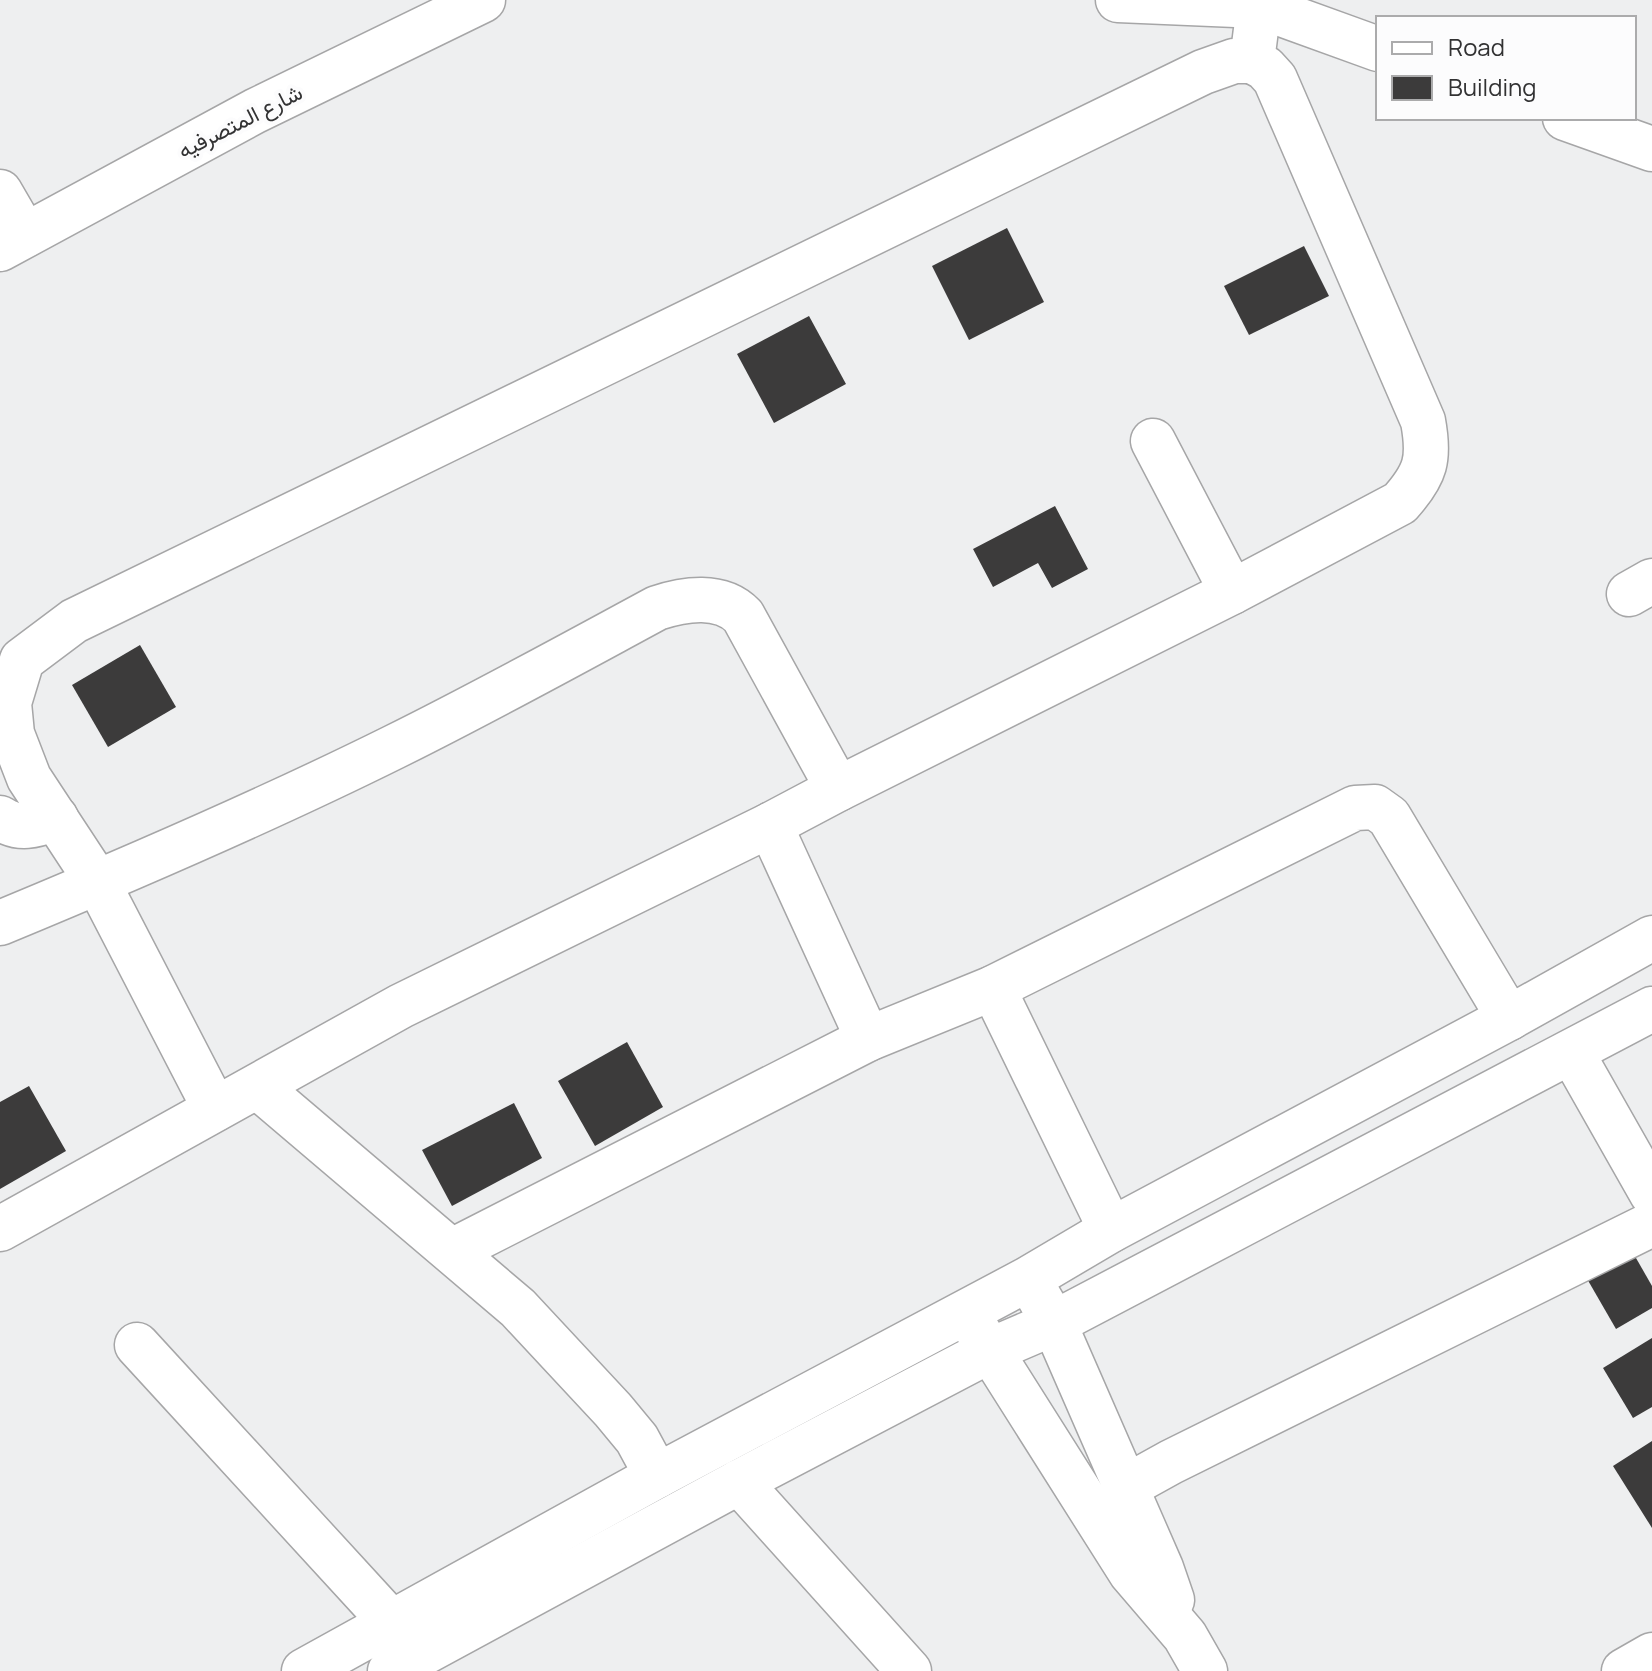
<svg xmlns="http://www.w3.org/2000/svg" width="1652" height="1671" font-family="Manrope,Vazirmatn,sans-serif">
<rect width="100%" height="100%" fill="#eeeff0"/>
<!-- building -->
<g fill="#3c3b3b">
<polygon points="1007,228 1044,302 969,340 932,266"/>
<polygon points="1304,246 1329,296 1249,335 1224,286"/>
<polygon points="809,316 846,384 774,423 737,354"/>
<polygon points="1055,506 1088,569 1052,588 1038,563 993,587 973,549"/>
<polygon points="140,645 176,707 108,747 72,685"/>
<polygon points="627,1042 663,1107 595,1146 558,1081"/>
<polygon points="29,1086 66,1151 0,1189 0,1102"/>
<polygon points="514,1103 542,1158 452,1206 422,1150"/>
<polygon points="1632,1251 1652,1286 1652,1308 1616,1329 1586,1277"/>
<polygon points="1652,1338 1652,1407 1633,1418 1603,1368"/>
<polygon points="1652,1441 1652,1528 1613,1466"/>
</g>
<g fill="none" stroke-linecap="round" stroke-linejoin="round">
<defs>
<g id="minor">
<polyline points="1118,0 1259,6 1378,49"/>
<polyline points="1565,118 1652,149"/>
<polyline points="0,192 25,235"/>
<polyline points="0,249 255,111 483,0"/>
<polyline points="1153,441 1232,592"/>
<polyline points="1629,594 1652,581"/>
<path d="M0,818C19,831 35,826 56,818"/>
<polyline points="770,825 868,1039"/>
<path d="M0,923C133,868 265,811 394,747C483,703 570,655 657,608C684,599 721,593 743,616L838,789"/>
<polyline points="993,988 1111,1230"/>
<polyline points="1572,1053 1652,1194"/>
<polyline points="258,1087 518,1308 613,1410 637,1439 657,1476"/>
<polyline points="215,1109 98,883 29,778 12,734 9,703 22,660 74,621 1203,72 1234,61 1252,61"/>
<path d="M0,1229L401,1006L770,825L838,789L1232,592L1400,503C1426,474 1430,459 1423,421L1275,79L1265,68L1252,61L1259,6L1256,0"/>
<polyline points="452,1251 868,1039 993,988 1355,808 1375,807 1389,817 1509,1018"/>
<polyline points="1039,1297 1054,1323 1161,1568 1172,1600"/>
<polyline points="976,1328 1131,1573 1185,1636 1205,1671"/>
<polyline points="137,1345 392,1623"/>
<polyline points="739,1482 909,1671"/>
<polyline points="1124,1488 1171,1462 1652,1224"/>
<polyline points="304,1671 657,1476 1028,1279 1111,1230 1509,1018 1652,938"/>
<polyline points="390,1671 739,1482 991,1350 1054,1323 1652,1009"/>
<polyline points="1624,1671 1652,1655"/>
</g>
</defs>
<!-- minor casing -->
<use href="#minor" stroke="#a6a6a7" stroke-width="47"/>
<!-- minor -->
<use href="#minor" stroke="#fff" stroke-width="44"/>
</g>
<g text-anchor="middle" dominant-baseline="central" stroke-width="8" stroke-linejoin="round" paint-order="stroke">
<!-- street labels -->
<g font-size="22" fill="#323233" stroke="#fcfcfd">
<text transform="translate(240 121) rotate(-27)">شارع المتصرفيه</text>
</g>
</g>
<!-- legend -->
<rect x="1376" y="16" width="260" height="104" fill="#fcfcfd" stroke="#ababac" stroke-width="2"/>
<rect x="1392" y="42" width="40" height="12" fill="#ffffff" stroke="#ababac" stroke-width="2"/>
<text x="1448" y="56" font-size="24" fill="#323233">Road</text>
<rect x="1392" y="76" width="40" height="24" fill="#3c3b3b" stroke="#ababac" stroke-width="2"/>
<text x="1448" y="96" font-size="24" fill="#323233">Building</text>
</svg>
